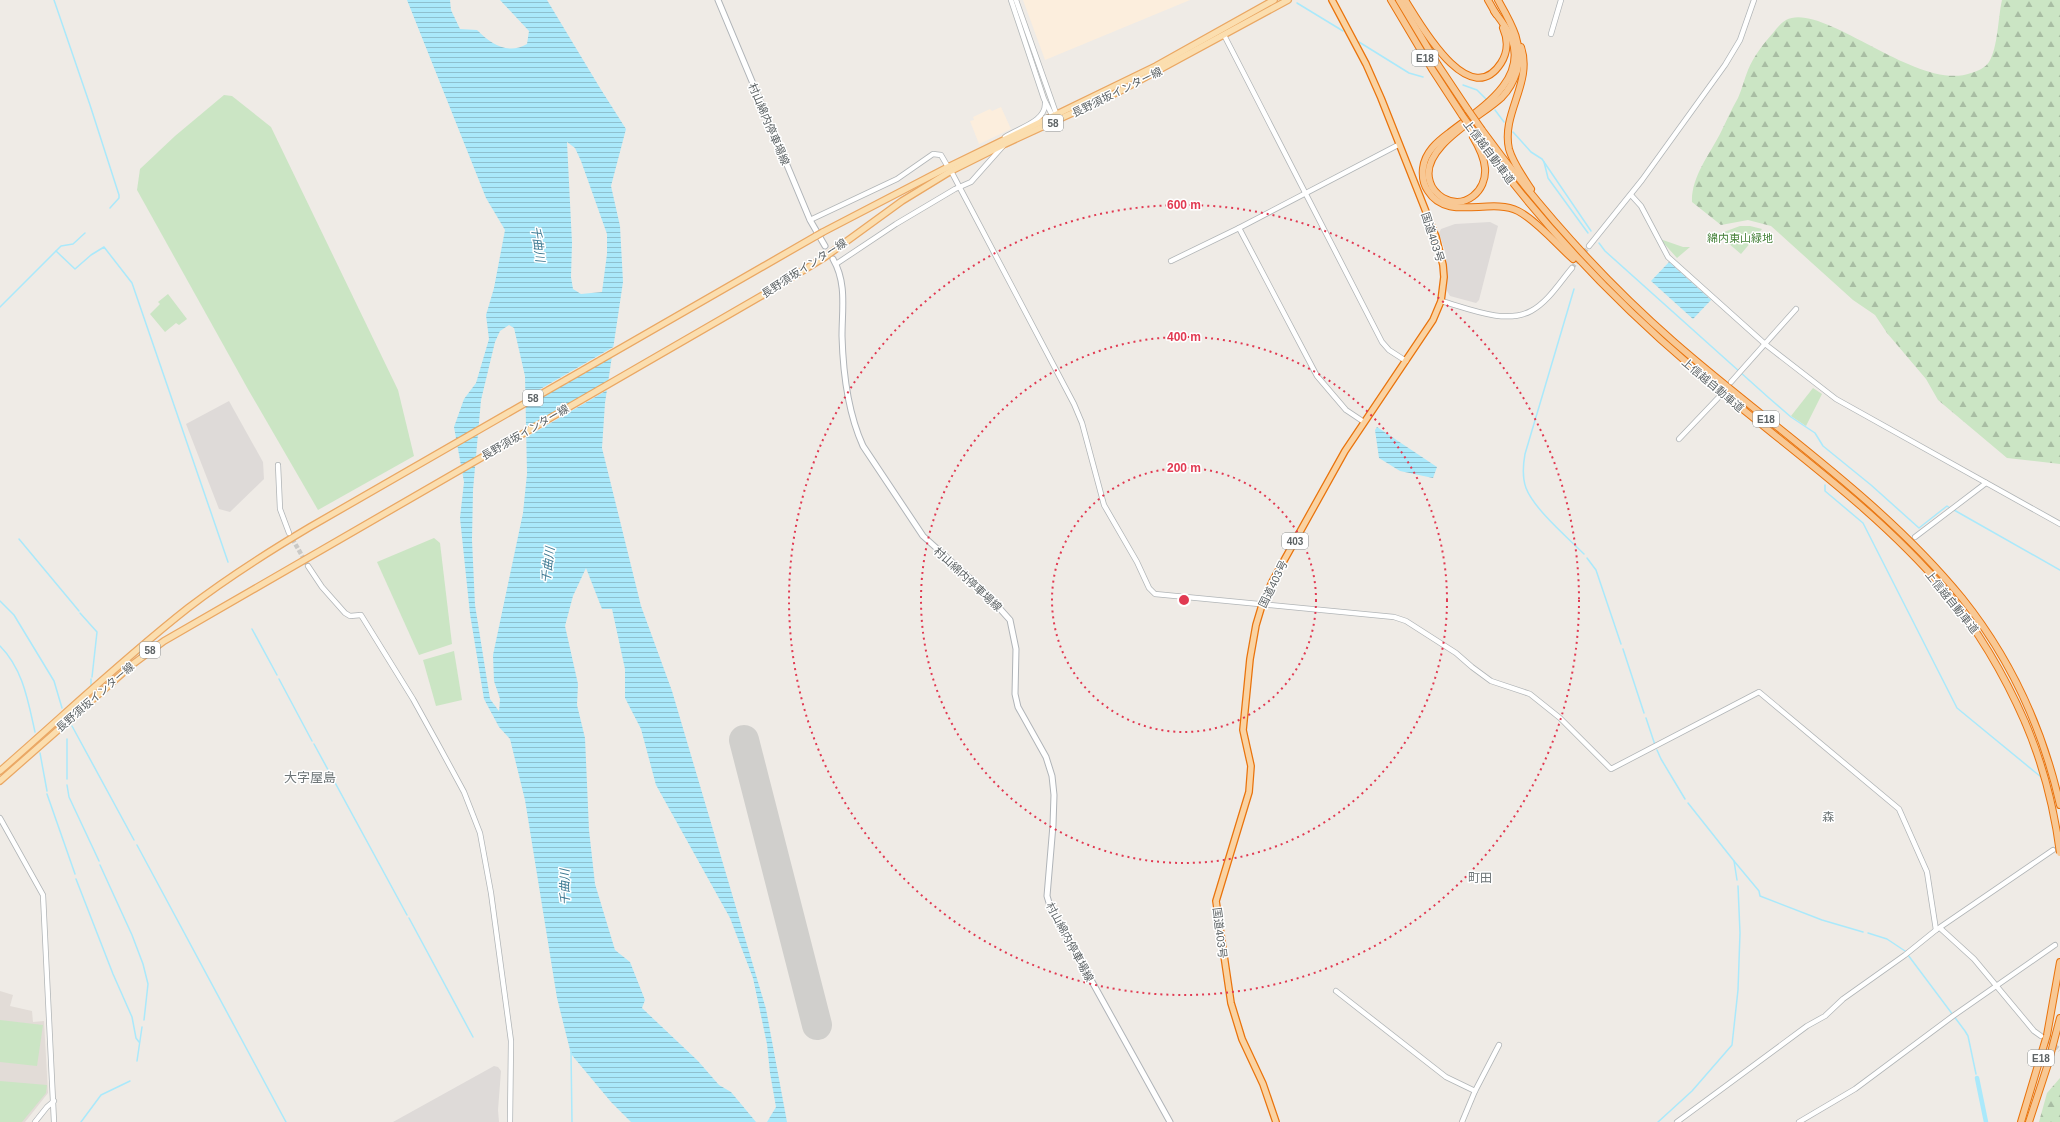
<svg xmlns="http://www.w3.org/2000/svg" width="2060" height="1122" font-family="Arial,'Noto Sans JP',sans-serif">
<defs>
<pattern id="forest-firs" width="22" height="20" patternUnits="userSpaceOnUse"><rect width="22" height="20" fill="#cbe5c4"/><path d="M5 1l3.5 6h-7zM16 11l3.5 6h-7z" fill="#a8bda3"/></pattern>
<pattern id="water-rules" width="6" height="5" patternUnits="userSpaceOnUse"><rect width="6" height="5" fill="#aae9fb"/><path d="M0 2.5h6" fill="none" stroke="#8ec0cf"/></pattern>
</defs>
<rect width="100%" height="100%" fill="#efebe6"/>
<!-- commercial -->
<g fill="#fceedd">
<polygon points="1023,0 1190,0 1045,60"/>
<polygon points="1001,107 1011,129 979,144 970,121 974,120 973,117 990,109 992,111"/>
</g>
<!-- industrial -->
<g fill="#dedad8">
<polygon points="1490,222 1498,226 1479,300 1476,303 1450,296 1446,289 1446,254 1439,233 1441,229 1455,224"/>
<polygon points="229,401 263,462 264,479 230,512 219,509 186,424"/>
<polygon points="494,1066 498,1067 501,1071 498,1110 499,1122 393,1122"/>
</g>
<!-- education -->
<polygon fill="#e2dcd7" points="0,991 13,995 10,1006 32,1011 33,1022 44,1021 48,1093 25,1122 0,1122"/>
<!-- forest -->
<g fill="url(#forest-firs)">
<path d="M2002,0H2060V464L2007,458L1938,400L1926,379L1887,333L1875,315L1853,300L1771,226L1748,220L1721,225L1692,202C1691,178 1709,155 1720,134C1726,122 1731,110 1738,98C1742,89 1744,80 1748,70C1754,56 1763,44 1773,33C1777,28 1781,23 1786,20C1822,0 1918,93 1971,73C1978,71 1985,68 1989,62C1998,48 1998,17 2002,0Z"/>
<polygon points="2060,1078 2060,1122 2039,1122 2047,1093"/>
</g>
<!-- park -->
<g fill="#cbe5c4">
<polygon points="224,95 232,96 271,127 398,390 414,456 318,510 249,391 137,190 140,169 175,136"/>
<polygon points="1740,226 1750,226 1762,229 1741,254 1721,237 1721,233"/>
<polygon points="1660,239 1683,247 1690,247 1677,258"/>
<polygon points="168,294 187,319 179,325 176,323 165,332 150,314 160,304 158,302"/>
<polygon points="1813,388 1822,394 1806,426 1791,416"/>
<polygon points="434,538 440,543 452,644 419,655 377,562"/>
<polygon points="454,651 462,700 436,706 423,660"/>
<polygon points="0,1020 43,1025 37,1066 0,1062"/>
<polygon points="0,1081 47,1085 46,1093 22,1122 0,1122"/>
</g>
<!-- water -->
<g fill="url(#water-rules)" fill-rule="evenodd">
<path d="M407,0H450L451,10L460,29L477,30C491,44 508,55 527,44L529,31L500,0H547L600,88L626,129L611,186L620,226L623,282L605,403L602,448L641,606L672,691L766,1009L787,1122H767L776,1107L770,1073L767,1044L753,978L730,918L656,785L641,729L625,698V669L612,609H602L586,568L573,596L565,626L578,684L577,705L585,738L589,830L595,884L615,950L630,962L645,1000L642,1008L698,1061L719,1085L731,1092L756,1122H631L611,1102L571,1054L557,998L525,800L510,739L499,727L484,699L470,614L460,518L464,482L454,427L464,399L476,383L489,339L486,315L494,288L505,230L486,198ZM567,142L575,148L581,161L607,234V254L602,292L581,294L573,289L571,277L572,243ZM509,325L514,328L525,376L527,474L523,513L493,655L494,681L500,699L499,711L490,699L475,605L472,540L473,490L481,400L495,342L500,331Z"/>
<polygon points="1669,262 1711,300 1693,319 1651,281"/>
<polygon points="1377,427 1437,467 1433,478 1400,471 1379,458 1375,430"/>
</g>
<!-- pier -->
<g fill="#efebe6">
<polygon points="615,346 614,355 524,407 523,399"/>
<polygon points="610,381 609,389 525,438 524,430"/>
</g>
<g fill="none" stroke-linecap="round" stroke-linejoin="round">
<!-- stream -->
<g stroke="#aae9fb" stroke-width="1.5">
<polyline points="54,0 90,105 119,195 119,198 110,208"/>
<polyline points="1297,3 1343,31"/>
<polyline points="1359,42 1409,73 1423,77"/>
<polyline points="1463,85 1477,90 1487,100"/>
<polyline points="1495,110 1504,122"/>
<polyline points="1513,132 1531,152 1542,159 1591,231"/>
<polyline points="1544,162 1548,178 1588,233"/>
<polyline points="1599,243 1605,251 1769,398 1791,417 1815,433 1823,446 1871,485 1919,528 1947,506 1950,508"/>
<polyline points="56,251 75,269 91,255 104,247 132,283 228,562"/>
<path d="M1574,289L1525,454C1523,465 1522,477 1526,488C1534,509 1568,538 1584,554"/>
<polyline points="0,307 61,246 73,244 85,233"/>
<polyline points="1825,485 1825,491 1863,523 1957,708 2041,777"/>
<polyline points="1954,510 2060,570"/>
<polyline points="19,539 79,611"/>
<polyline points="1587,558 1596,570 1621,644"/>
<polyline points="0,601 14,615 54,681 62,708"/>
<polyline points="80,613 97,632 92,677"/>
<polyline points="252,629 277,675"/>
<path d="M0,646C23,669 28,701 35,732"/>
<polyline points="1623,649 1644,713"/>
<polyline points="279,679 312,741"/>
<polyline points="91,685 91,679"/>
<polyline points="1646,718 1655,745"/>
<polyline points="72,726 134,840"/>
<polyline points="314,744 407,915"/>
<polyline points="1657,750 1661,759 1685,799"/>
<polyline points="40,753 47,791"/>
<polyline points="67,779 67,739"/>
<polyline points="67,785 69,797 99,861"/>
<polyline points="47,794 75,874"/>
<polyline points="1688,803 1734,861 1737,880"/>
<polyline points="137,845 286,1122"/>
<polyline points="1734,861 1759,891 1760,896 1822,920 1863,932"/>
<polyline points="100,865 132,935 143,964 148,984 144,1020"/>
<polyline points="76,879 113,974 132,1017 136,1038 139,1042"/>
<polyline points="409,918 473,1037"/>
<polyline points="1868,933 1887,939 1905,951"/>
<polyline points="1908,955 1965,1031 1968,1036 1976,1074"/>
<polyline points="571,1052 572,1122"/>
<polyline points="137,1061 142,1027"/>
<polyline points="81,1122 101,1095 130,1081"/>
<polyline points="1658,1122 1692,1091 1732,1045 1738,990 1740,933 1738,886"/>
</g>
<!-- canal -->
<polyline stroke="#aae9fb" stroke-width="4.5" points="1977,1078 1986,1122"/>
<!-- runway -->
<polyline stroke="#d0cfcc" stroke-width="30" points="744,740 817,1025"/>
<!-- tertiary-tunnel -->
<g stroke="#cac9c6" stroke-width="4.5" stroke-dasharray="4.5 2" stroke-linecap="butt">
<polyline points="1572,268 1589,246"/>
<polyline points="289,533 308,566"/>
<polyline points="2044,1038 2060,1050"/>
</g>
<defs>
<g id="tertiary">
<polyline points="1011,0 1044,99 1054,119"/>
<polyline points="1016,0 1057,116"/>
<polyline points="1551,34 1561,0"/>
<polyline points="1224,35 1382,342 1389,350 1406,361"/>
<path d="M1005,137C1018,128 1046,122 1045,103"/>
<polyline points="951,171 1074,404 1082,423 1104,505 1137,562 1149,588 1155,594 1394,617 1406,621 1456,653 1472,667 1491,681 1530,694 1560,718 1611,769 1759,692 1899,809 1927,872 1936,930"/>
<polyline points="1631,195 1641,206 1668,257 1765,344 1836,399 2060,524"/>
<polyline points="810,220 897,179 933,154 941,155 948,167"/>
<polyline points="1239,228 1317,376 1346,410 1364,422"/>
<polyline points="1589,246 1642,180 1725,65 1740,40 1754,0"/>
<polyline points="1171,261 1239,228 1398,145"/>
<polyline points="836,264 896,224 955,189 971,182 1003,146"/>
<path d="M1441,301C1467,308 1505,325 1531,311C1548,302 1560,282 1572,268"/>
<polyline points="1731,382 1796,309"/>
<polyline points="1679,439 1718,398"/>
<polyline points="278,465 280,509 289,533"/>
<polyline points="1915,537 1986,483"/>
<polyline points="308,566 322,587 345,613 350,616 361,615 413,699 439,746 464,792 480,833 491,893 511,1041 510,1122"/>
<polyline points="0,818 43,895 54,1122"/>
<polyline points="1940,928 1974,959 2034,1031 2041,1036"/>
<polyline points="1336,991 1446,1077 1475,1091"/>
<polyline points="35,1122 47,1107 54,1101"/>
<polyline points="1462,1122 1475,1091 1499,1045"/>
<polyline points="1677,1122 1807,1026 1825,1016 1843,999 1905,955 1936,930 2053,850"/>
<polyline points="1799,1122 1855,1089 1953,1016 2055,945"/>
</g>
<g id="secondary">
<polyline points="718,0 810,220 825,246"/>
<path d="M833,259C847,283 842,309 842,336C843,372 848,413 863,446L923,536L984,591L1010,620L1016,649L1015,694L1018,707L1046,757L1052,776L1054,795L1053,825L1047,896L1050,906L1170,1122"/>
</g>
<g id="primary">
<polyline points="823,232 948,167 1156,66 1274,0"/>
<path d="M0,771C62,717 123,659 188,608C227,578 268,552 310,527L816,236"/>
<polyline points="0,781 133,664 164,641 763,295 825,257 902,201 951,171 1005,144 1120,91 1288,0"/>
</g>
<polyline id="trunk" points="1276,1122 1263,1084 1242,1039 1231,1003 1216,901 1249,792 1251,766 1243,730 1250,659 1256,625 1262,605 1272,582 1345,451 1433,320 1441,301 1444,277 1443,265 1436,237 1381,98 1366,64 1332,0"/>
<g id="motorway">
<polyline points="1391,0 1432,69 1462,115"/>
<polyline points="1399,0 1438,65 1468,110"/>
<path d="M1405,0C1419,22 1469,113 1501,63C1508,52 1508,39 1503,28"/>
<polyline points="1488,0 1496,14"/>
<path d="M1494,11C1500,19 1507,28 1511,37C1529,81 1478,110 1449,133C1437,142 1425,152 1423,168C1422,177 1423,184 1428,191C1447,222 1490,197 1518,211C1537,221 1557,245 1573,259"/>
<path d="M1521,47C1533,83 1501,113 1509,149C1513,163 1523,177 1531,189"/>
<path d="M1482,130C1538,207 1602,279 1674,342C1770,426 1880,498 1962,598C2010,658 2043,730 2060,805"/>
<path d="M1476,135C1539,221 1611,298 1692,367C1776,440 1872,504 1945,590C1978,630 2004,674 2025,722"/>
<path d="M1473,137C1479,147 1484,157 1485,168C1487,191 1465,210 1443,198C1437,194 1432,189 1430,182C1418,148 1481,117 1502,97C1509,90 1514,80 1517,71C1524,44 1511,23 1498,0"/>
<polyline points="2021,1122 2047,1035 2060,962"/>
<polyline points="2029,1122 2048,1064 2060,1018"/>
</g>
</defs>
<!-- tertiary casing -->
<use href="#tertiary" stroke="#b1b5b7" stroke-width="6"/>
<!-- secondary casing -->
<use href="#secondary" stroke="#b0b4b8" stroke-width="7"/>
<!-- primary casing -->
<use href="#primary" stroke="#eaa763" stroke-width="8"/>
<!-- trunk casing -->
<use href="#trunk" stroke="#e9730c" stroke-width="8"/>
<!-- motorway casing -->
<use href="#motorway" stroke="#e9730c" stroke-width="8"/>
<!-- tertiary -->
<use href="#tertiary" stroke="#fff" stroke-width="4.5"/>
<!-- secondary -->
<use href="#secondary" stroke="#fff" stroke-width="5"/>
<!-- primary -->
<use href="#primary" stroke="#fbdeaf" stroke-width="5.5"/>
<!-- trunk -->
<use href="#trunk" stroke="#fad3a2" stroke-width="5.5"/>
<!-- motorway -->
<use href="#motorway" stroke="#f8c894" stroke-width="6"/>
<defs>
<polyline id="primary-bridge" points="816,236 823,232"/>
<g id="motorway-bridge">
<polyline points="1468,110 1482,130"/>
<polyline points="1462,115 1476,135"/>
<path d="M2025,722C2043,764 2054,807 2060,853"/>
</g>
</defs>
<!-- primary-bridge casing -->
<use href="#primary-bridge" stroke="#eaa763" stroke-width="8" stroke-linecap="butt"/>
<!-- motorway-bridge casing -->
<use href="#motorway-bridge" stroke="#e9730c" stroke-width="8" stroke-linecap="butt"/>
<!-- primary-bridge -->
<use href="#primary-bridge" stroke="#fbdeaf" stroke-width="5.5"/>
<!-- motorway-bridge -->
<use href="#motorway-bridge" stroke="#f8c894" stroke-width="6"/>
</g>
<!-- distance rings -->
<g fill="none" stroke="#e13a52" stroke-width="2" stroke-dasharray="2 4">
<circle cx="1184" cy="600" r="132"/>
<circle cx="1184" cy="600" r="263"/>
<circle cx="1184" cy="600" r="395"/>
</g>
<g text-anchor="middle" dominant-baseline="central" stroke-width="3" stroke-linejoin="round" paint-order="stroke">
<!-- shield labels -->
<g fill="#fff" stroke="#8e9293" stroke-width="1">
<rect x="1412" y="50" width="26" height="16" rx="3"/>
<rect x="1043" y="115" width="20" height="16" rx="3"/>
<rect x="523" y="390" width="20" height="16" rx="3"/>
<rect x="1753" y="411" width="26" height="16" rx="3"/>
<rect x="1282" y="533" width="26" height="16" rx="3"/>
<rect x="140" y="642" width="20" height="16" rx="3"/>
<rect x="2028" y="1050" width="26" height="16" rx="3"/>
</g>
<g font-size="10" font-weight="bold" fill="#5d6365">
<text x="1425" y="58">E18</text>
<text x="1053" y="123">58</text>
<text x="533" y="398">58</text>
<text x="1766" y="419">E18</text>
<text x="1295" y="541">403</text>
<text x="150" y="650">58</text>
<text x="2041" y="1058">E18</text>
</g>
<!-- street labels -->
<g font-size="11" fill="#5d6365" stroke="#fff">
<text transform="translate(1117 92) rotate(-26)">長野須坂インター線</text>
<text transform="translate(769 124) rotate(67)">村山綿内停車場線</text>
<text transform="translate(1489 152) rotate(53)">上信越自動車道</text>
<text transform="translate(1433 237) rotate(72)">国道403号</text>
<text transform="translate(804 268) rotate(-33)">長野須坂インター線</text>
<text transform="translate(1713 385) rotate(40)">上信越自動車道</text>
<text transform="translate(525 432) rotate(-30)">長野須坂インター線</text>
<text transform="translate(968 579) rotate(43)">村山綿内停車場線</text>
<text transform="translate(1273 584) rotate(-64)">国道403号</text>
<text transform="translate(1952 602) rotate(51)">上信越自動車道</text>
<text transform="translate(95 697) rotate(-41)">長野須坂インター線</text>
<text transform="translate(1220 933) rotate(83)">国道403号</text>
<text transform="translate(1070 942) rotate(62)">村山綿内停車場線</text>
</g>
<!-- park labels -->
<g font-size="11" fill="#458139" stroke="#fff">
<text x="1740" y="238">綿内東山緑地</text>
</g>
<!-- water labels -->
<g font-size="12" font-style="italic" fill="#3e7a93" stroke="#fff">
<text transform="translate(538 244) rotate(82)">千曲川</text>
<text transform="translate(548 565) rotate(-83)">千曲川</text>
<text transform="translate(565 887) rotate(-91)">千曲川</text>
</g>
<!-- neighbourhood labels -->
<g font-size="12" fill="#6e7577" stroke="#fff">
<text x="1828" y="817">森</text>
<text x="1480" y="878">町田</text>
</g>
<!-- quarter labels -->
<g font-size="13" fill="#6e7577" stroke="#fff">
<text x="310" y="777">大字屋島</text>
</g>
</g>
<circle cx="1184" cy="600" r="6" fill="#e13a52" stroke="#fff" stroke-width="2"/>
<g font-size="12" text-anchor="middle" font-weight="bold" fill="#e13a52" stroke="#fff" stroke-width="3" stroke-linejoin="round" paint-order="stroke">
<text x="1184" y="209">600 m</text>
<text x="1184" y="341">400 m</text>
<text x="1184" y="472">200 m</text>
</g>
</svg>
